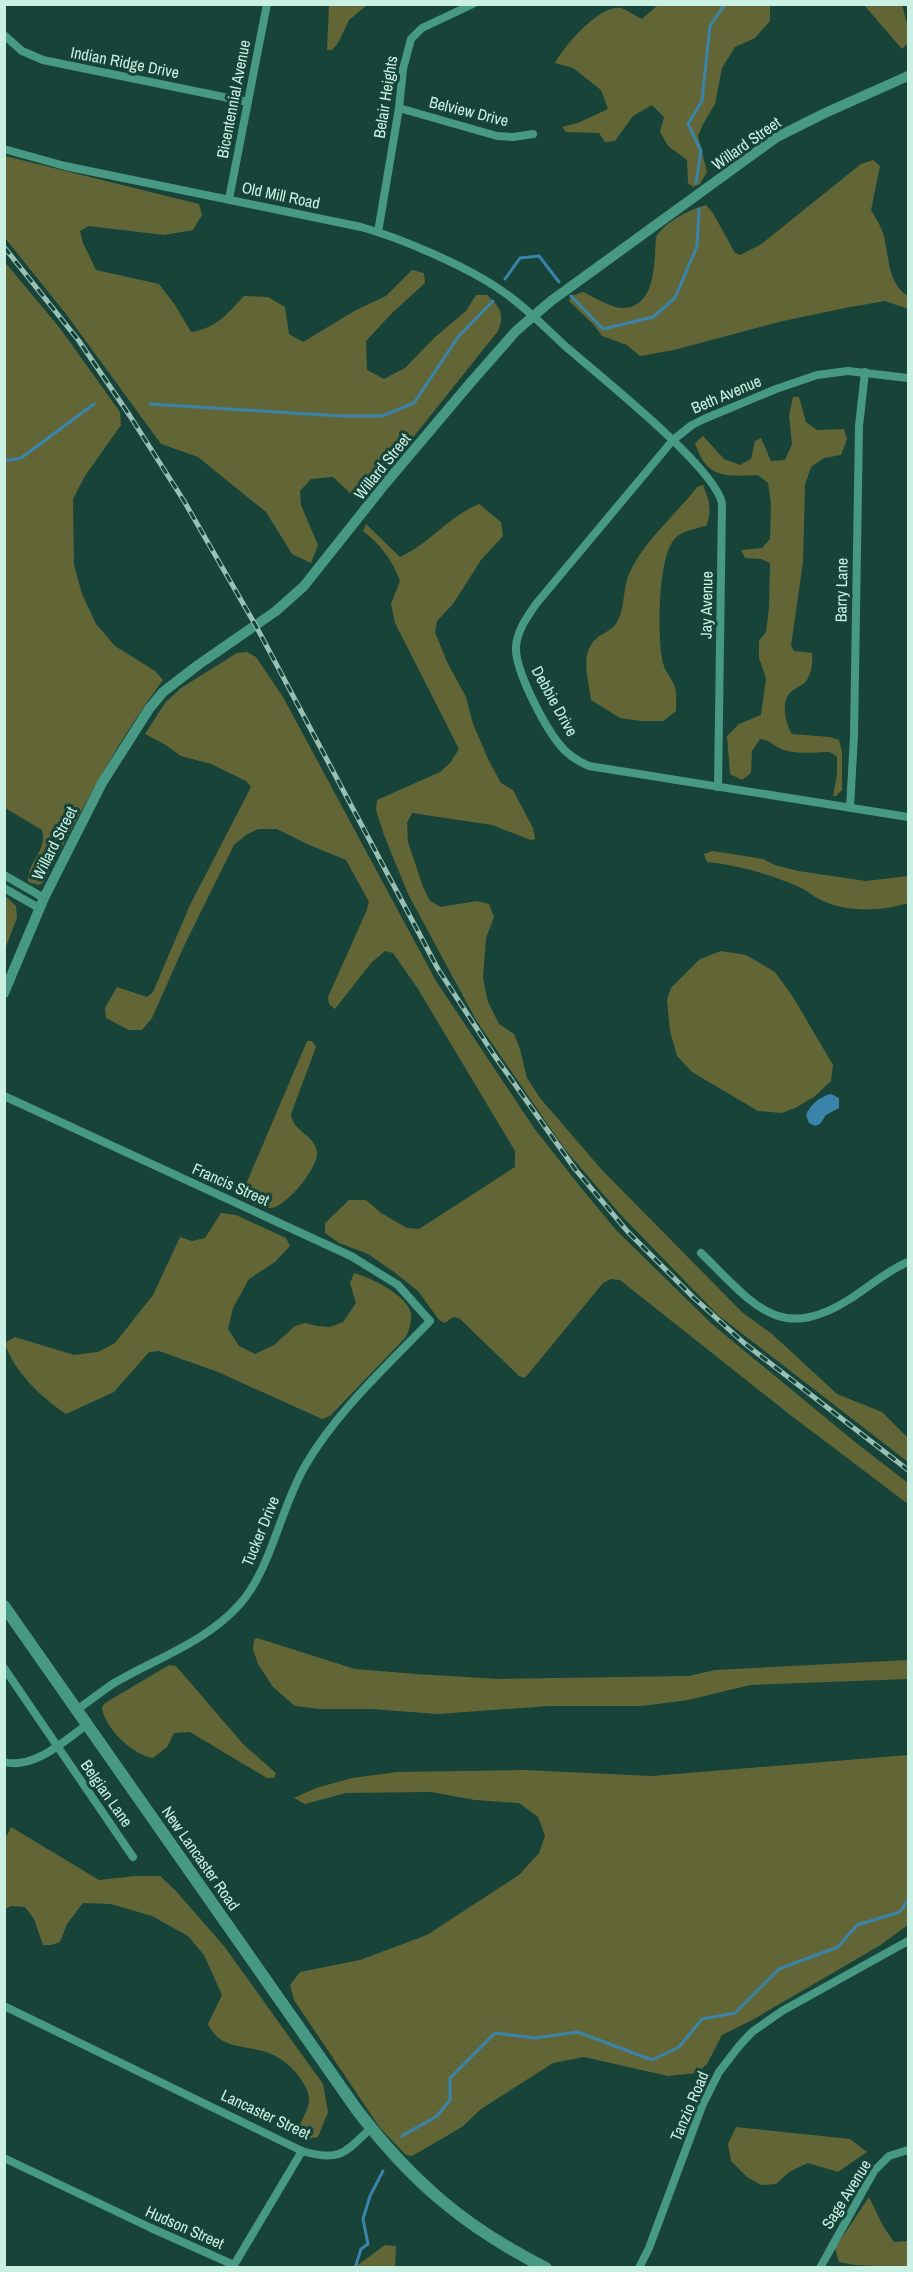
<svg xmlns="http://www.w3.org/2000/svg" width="913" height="2272" font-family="'Archivo Narrow',sans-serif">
<rect width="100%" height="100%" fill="#174338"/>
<!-- green -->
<g fill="#626637">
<polygon points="329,5 367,5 349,20 338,43 332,50 327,50"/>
<path d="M658,5H770V21L755,38L735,47L722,68L715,104L703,124L698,136L707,172L700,184L693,187L688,183L687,160L668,146L660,132L664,117L652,105L633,116L615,141L605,142L599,133L566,132L562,127L578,123L608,109L601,90L573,68L555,63C564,46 600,4 621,8C628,10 635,16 642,19Z"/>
<polygon points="864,5 902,5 908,27 908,43 902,49"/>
<path d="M5,156L199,204L202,215L193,230L164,235L89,226L80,231L83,243L96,270L159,284L175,305L191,332C217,328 227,314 244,296L268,297L285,307L289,334L303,342L356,310L386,296L412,270L424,273L425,283L391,314L366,341L367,370L384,379L405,368L434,338L466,311L476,295H487C500,307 505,314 498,331L364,499L354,497L333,477L311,479L300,491L301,505L318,545L311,563L292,554L266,512L198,457L161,444L66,314L5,238Z"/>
<path d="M873,160L880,166L871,210C877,220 883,229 885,241C889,261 889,284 908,296V309L885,301L845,308L783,321L674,350L640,356L627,345L602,336L594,325L569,301L571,296L583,292C592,296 612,308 621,308C657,309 654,261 656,237C666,221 689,210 706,205L713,213L735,253L740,255L760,245L861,164Z"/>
<path d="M4,261L59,327L120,412L121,425L85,476L73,499L74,565L82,594L96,624L115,646L155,671L163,680C116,743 80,812 44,882L39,885L28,882C27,862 48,850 42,830L5,808Z"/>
<path d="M793,397H799L806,422L817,430L844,429L847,439L841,455L824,458L811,467L805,485L803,562L791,646L794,651L812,653C813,662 812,671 807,680C804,685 797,687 792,691C780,700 785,723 792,734L830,737L839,740L842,752V790L836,796H833L837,774V757L830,752C816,752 795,755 781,749C772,745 772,741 760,739L752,751L751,773L742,780L730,774L727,736L739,724L761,715L766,678L759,658V641L766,632L769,608L770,563L761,559L745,558L741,550L762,548L770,539L771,504L768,483L758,475C726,476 707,480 695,443L703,436L724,459L740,465L751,459L755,441L761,438L771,461L785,460L792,444L789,415Z"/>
<path d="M703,485C709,500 713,511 706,526C694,529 680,531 673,541C658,560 657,640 663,663C665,672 673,679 675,688C677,695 676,704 676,711L663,721H641L620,718L591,700C589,681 579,654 596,639C605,631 614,631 619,618C625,604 623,588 629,574C644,540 675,516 697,487Z"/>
<path d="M479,504L501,522L503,536L481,560L453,604L437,621L435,632L447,662L466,697L473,724L489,761L501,783L513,790L533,828L535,839L531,840L492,825L412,813L407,823L408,842L423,887L430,901L441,907L477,901L489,904L494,917L486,938L483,978L488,1002L499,1024L514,1034L520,1049L527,1078L540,1098L602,1170L742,1312L772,1334L837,1394L882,1412L908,1438V1462L718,1315L619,1213L564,1148L476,1020L408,894L384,835L376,810L377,800L440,772L450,763L459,749L395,623L391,604L400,581C393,561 380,544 363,531L366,524L400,557C429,544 449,516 479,504Z"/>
<polygon points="247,652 256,657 283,697 436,981 534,1128 582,1189 616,1230 713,1325 855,1442 908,1483 908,1504 789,1414 620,1280 611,1279 603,1283 525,1378 519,1376 459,1318 453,1317 445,1323 439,1320 418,1291 394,1272 368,1254 339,1243 325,1233 325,1223 349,1200 366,1200 381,1213 407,1228 419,1229 515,1167 515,1151 418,989 393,953 385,951 371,963 335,1009 329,1004 328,997 366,912 369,902 346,860 307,844 277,829 258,829 246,835 234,845 184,946 152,1018 142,1030 129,1030 106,1018 105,1008 117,987 147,997 153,992 190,905 251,787 246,781 211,764 181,756 164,744 145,734 165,703 181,688 237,653"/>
<path d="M713,851L763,859L775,865L798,871L866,881L908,876V903C881,911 848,913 821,900C813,896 806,890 797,886C769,874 738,865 707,862L704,854Z"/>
<polygon points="5,896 16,906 17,918 5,949"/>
<polygon points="721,951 746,955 775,972 793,997 833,1065 831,1081 814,1097 795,1108 782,1113 758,1111 692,1072 677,1056 670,1031 667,1000 671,988 700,959"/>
<path d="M307,1041H312L316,1047L291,1114C292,1131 315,1135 317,1152C319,1167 286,1207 271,1208C260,1209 250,1201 241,1196Z"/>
<path d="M221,1213L236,1215L286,1238L290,1246L275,1262L249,1279L233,1308L228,1329L239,1346L255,1354L274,1345L295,1326L305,1323L317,1326L330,1327L343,1322L356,1303L350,1283L354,1273C370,1277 409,1296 411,1314C412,1322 409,1330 406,1337L330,1416L322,1419L218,1372L159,1351L149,1352L114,1392L66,1414C42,1398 13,1371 5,1343L15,1337L74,1355L98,1352L115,1343L153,1295L180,1237L192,1241L205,1238Z"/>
<polygon points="257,1638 355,1669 416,1674 498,1679 689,1676 715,1670 908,1660 908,1679 750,1685 688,1700 642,1706 550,1706 438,1714 371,1709 320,1709 295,1706 273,1687 258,1664 253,1649 254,1640"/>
<path d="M169,1665L176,1666L243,1744L276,1773L274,1778H267L190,1732L174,1733L167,1747L153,1758C133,1755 104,1728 102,1707L105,1703Z"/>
<polygon points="908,1755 908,1925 879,1946 754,2019 722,2035 707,2064 697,2073 668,2076 584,2057 553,2063 481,2109 462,2127 412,2156 406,2155 380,2128 294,2000 290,1985 300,1972 360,1960 427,1935 519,1875 539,1853 545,1836 538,1817 519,1803 475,1800 431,1792 346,1793 305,1804 294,1798 316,1788 352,1778 397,1772 524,1770 652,1776"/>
<path d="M11,1827L99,1880L135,1876H160L175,1890L224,1946L323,2084L328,2112L318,2137L303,2140L298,2128C309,2106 315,2099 300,2078C293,2068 283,2059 271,2054C248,2044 220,2051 208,2024L222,1995L204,1955L188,1936L152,1916L111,1904L83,1903L67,1924L60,1942L51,1945H43L34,1919L25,1907L11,1906L5,1909V1839Z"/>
<polygon points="736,2127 850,2139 867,2152 838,2172 808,2163 789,2172 776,2184 761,2185 747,2177 731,2161 728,2144"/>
<polygon points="869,2197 883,2226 894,2242 908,2241 908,2267 855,2265 839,2262 835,2248"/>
<polygon points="385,2245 396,2246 395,2267 355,2267"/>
</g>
<!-- water -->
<path fill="#3b84a9" d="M831,1094L839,1098V1108L826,1115L820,1124L815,1126L809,1123L806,1115C811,1104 819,1097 831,1094Z"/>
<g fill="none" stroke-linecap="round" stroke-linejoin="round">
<!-- stream -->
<g stroke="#3b84a9" stroke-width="3">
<polyline points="696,183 701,151 688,124 702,101 710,26 725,4"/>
<polyline points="505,279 520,258 539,256 559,282"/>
<polyline points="571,296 603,329 653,317 675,298 697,246 699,209"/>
<polyline points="150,404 341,416 382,416 414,403 458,337 493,301"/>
<polyline points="4,461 21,458 94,404"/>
<polyline points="402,2136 437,2116 450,2100 450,2078 495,2033 535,2038 578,2032 652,2060 679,2047 702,2019 735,2013 779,1969 838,1947 857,1925 900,1912 908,1900"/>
<polyline points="355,2268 361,2249 368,2244 363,2219 370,2196 383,2171"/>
</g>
<!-- minor -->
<g stroke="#479983" stroke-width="8">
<polyline points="4,35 22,51 43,60 248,102"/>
<polyline points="399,108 497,136 513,137 533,134"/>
<path d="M4,149L65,166L361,227C401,238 468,267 502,291C525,306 544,327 564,345C597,374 714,466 722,503L718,787"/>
<polyline points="229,199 267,4"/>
<polyline points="378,232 399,108 403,69 411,39 422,28 473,4"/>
<path d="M908,378L848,371L817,375L776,389L704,419L692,425L673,440L536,604C527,617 518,629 516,646C514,669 544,725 559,744C567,754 577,761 589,766L908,817"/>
<polyline points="850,808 854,736 859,426 865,372"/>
<polyline points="4,875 44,898"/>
<polyline points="4,888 39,908"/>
<path d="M4,1096L351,1256L398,1285L430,1321C387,1366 337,1411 305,1466C280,1509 271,1570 239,1605C205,1643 154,1659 111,1685C100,1693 89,1701 78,1709"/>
<path d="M701,1253C752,1302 778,1345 850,1299C869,1287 888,1270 908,1262"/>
<polyline points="4,1668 133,1857"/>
<path d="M4,1762C34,1770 65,1740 88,1724"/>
<path d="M4,2006L302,2151C339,2162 344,2154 371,2128"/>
<polyline points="4,2158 151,2228 234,2265 302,2151"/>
<polyline points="639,2268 649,2248 702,2106 719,2072 739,2046 752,2032 782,2011 908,1941"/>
<polyline points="820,2268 874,2171 889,2156 908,2150"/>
</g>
<!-- tertiary -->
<polyline stroke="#479983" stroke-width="10" points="4,993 44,898 102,783 149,709 163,692 198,665 276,611 304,586 385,484 472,381 516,331 551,301 777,137 825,113 908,76"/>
<!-- secondary -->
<path stroke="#479983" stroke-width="12" d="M4,1606L357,2110C412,2182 466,2228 546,2268"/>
<defs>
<polyline id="rail" points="4,247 79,341 130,416 184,501 256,626 438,969 494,1055 575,1169 628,1232 693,1297 744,1343 908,1470"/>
</defs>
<!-- rail casing -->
<use href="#rail" stroke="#98c0b4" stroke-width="5"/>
<!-- rail -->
<use href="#rail" stroke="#174338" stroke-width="3" stroke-dasharray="9" stroke-linecap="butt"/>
</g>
<g text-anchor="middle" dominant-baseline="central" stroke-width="6" stroke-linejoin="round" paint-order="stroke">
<!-- street labels -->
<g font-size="16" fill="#c9f0e3" stroke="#174338">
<text transform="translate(125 62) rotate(11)">Indian Ridge Drive</text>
<text transform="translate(385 97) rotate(-81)">Belair Heights</text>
<text transform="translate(233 99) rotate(-79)">Bicentennial Avenue</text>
<text transform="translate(469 111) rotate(14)">Belview Drive</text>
<text transform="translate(746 143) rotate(-35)">Willard Street</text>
<text transform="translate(281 195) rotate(12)">Old Mill Road</text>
<text transform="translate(726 394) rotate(-23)">Beth Avenue</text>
<text transform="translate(382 466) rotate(-51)">Willard Street</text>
<text transform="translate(841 590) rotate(-89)">Barry Lane</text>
<text transform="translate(706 605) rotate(-89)">Jay Avenue</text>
<text transform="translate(555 701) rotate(61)">Debbie Drive</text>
<text transform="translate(54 843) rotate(-63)">Willard Street</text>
<text transform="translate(231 1184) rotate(24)">Francis Street</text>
<text transform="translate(260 1531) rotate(-68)">Tucker Drive</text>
<text transform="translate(107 1793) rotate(55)">Belgian Lane</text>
<text transform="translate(201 1858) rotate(55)">New Lancaster Road</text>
<text transform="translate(689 2106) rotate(-67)">Tanzio Road</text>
<text transform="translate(266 2114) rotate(25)">Lancaster Street</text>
<text transform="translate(846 2194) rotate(-58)">Sage Avenue</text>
<text transform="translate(185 2227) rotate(24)">Hudson Street</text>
</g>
</g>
<!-- border -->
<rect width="913" height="2272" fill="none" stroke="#c9f0e3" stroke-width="12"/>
</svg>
